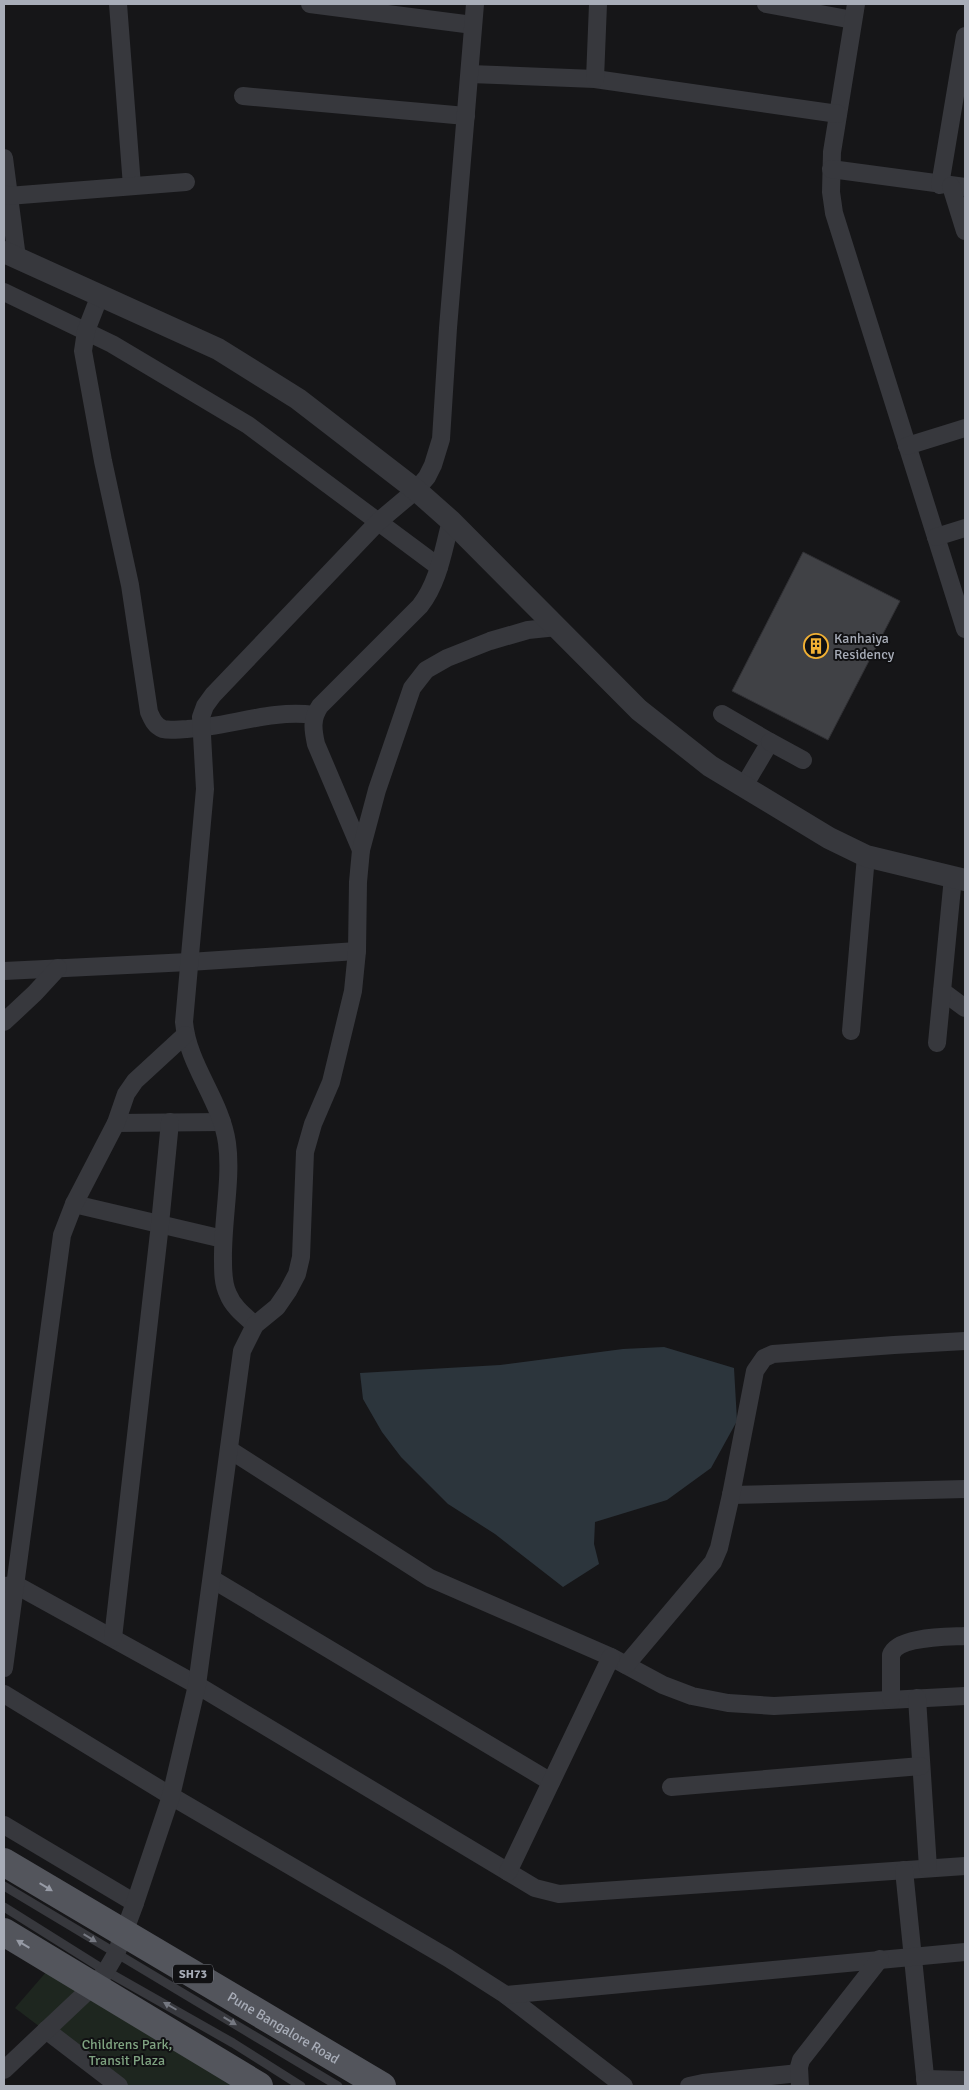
<svg xmlns="http://www.w3.org/2000/svg" width="969" height="2090" font-family="Signika,sans-serif">
<rect width="100%" height="100%" fill="#161618"/>
<!-- green -->
<polygon fill="#1e261f" points="54,1963 238,2086 118,2086 15,2008"/>
<!-- water -->
<polygon fill="#2c353c" points="664,1347 734,1368 737,1421 711,1468 667,1500 595,1522 594,1544 599,1564 563,1587 495,1534 448,1504 401,1457 382,1432 363,1399 360,1373 500,1365 623,1349"/>
<!-- building -->
<polygon fill="#404145" stroke="#303034" points="803,552 900,601 828,740 732,691"/>
<g fill="none" stroke-linecap="round" stroke-linejoin="round">
<!-- service -->
<g stroke="#37383d" stroke-width="9">
<polyline points="4,1886 338,2086"/>
<polyline points="4,1907 106,1971 233,2043 301,2086"/>
</g>
<!-- minor -->
<g stroke="#37383d" stroke-width="18">
<polyline points="118,4 132,186"/>
<polyline points="310,4 473,25"/>
<polyline points="766,4 853,20"/>
<polyline points="856,4 832,152 831,192 834,213 965,629"/>
<polyline points="470,74 595,79 838,114"/>
<polyline points="595,79 598,4"/>
<polyline points="243,96 466,116"/>
<polyline points="4,158 17,258"/>
<polyline points="831,169 965,187"/>
<polyline points="940,185 965,36"/>
<polyline points="951,186 965,231"/>
<polyline points="4,194 8,196 186,182"/>
<polyline points="4,292 112,344 248,425 439,567"/>
<path d="M100,295L86,331L83,351L103,461L130,585L149,712C152,719 155,726 163,729C170,731 180,729 187,729C229,727 271,709 314,715"/>
<polyline points="907,446 965,428"/>
<polyline points="936,537 965,528"/>
<polyline points="722,714 770,742 744,786"/>
<polyline points="770,742 803,760"/>
<path d="M361,850L316,744C313,730 311,719 320,706L420,606C439,582 443,550 451,521"/>
<polyline points="4,971 189,962 357,951"/>
<polyline points="942,991 965,1008"/>
<polyline points="4,1022 35,993 58,968"/>
<polyline points="851,1031 866,856"/>
<polyline points="937,1043 953,877"/>
<polyline points="116,1123 222,1122"/>
<polyline points="74,1204 223,1239"/>
<path d="M255,1325C245,1316 233,1307 228,1294C223,1284 223,1272 223,1261C222,1223 232,1178 227,1143C221,1100 188,1066 184,1022L205,789L201,717L205,706L213,695L379,521L416,490L427,477L433,465L441,439L448,328L475,4"/>
<polyline points="230,1450 430,1578 611,1657 663,1685 692,1696 728,1703 774,1706 965,1696"/>
<polyline points="731,1495 965,1489"/>
<polyline points="212,1579 551,1782"/>
<polyline points="4,1586 16,1585 197,1685 535,1888 559,1894 965,1866"/>
<polyline points="113,1638 160,1224 170,1122"/>
<polyline points="626,1665 713,1562 719,1548 731,1495 755,1371 764,1358 773,1354 894,1345 965,1341"/>
<polyline points="4,1668 62,1235 74,1204 116,1123 126,1094 135,1081 185,1035"/>
<polyline points="4,1694 171,1796 448,1958 506,1995 624,2086"/>
<polyline points="917,1698 928,1868"/>
<path d="M891,1699V1655C897,1636 948,1637 965,1636"/>
<polyline points="671,1787 921,1766"/>
<polyline points="4,1825 135,1903"/>
<polyline points="904,1870 926,2086"/>
<polyline points="508,1872 611,1657"/>
<polyline points="506,1995 965,1952"/>
<polyline points="46,2030 119,2086"/>
<polyline points="4,2070 93,1986 106,1971 116,1954 135,1903 171,1796 197,1685 242,1351 255,1325 277,1307 288,1291 297,1274 301,1257 305,1152 313,1124 331,1082 353,991 357,951 358,882 361,850 377,790 412,688 426,670 447,658 490,641 528,630 557,627"/>
<polyline points="925,2079 965,2080"/>
<polyline points="689,2086 703,2083 799,2073"/>
<polyline points="800,2086 799,2067 801,2060 880,1959"/>
</g>
<!-- tertiary -->
<polyline stroke="#37383d" stroke-width="22" points="4,252 218,349 298,399 416,490 451,521 639,710 710,766 829,838 866,856 965,880"/>
<!-- primary -->
<g stroke="#53555c" stroke-width="28">
<path id="s1" d="M4,1862L382,2086"/>
<polyline points="4,1932 259,2086"/>
</g>
</g>
<!-- one-way arrows -->
<defs><path id="oneway-solid" d="M-6-.8H1V-3.2L6.5 0L1 3.2V.8H-6Z" transform="scale(1.25)"/></defs>
<g fill="#979ba6">
<use href="#oneway-solid" transform="translate(46 1887) rotate(31)"/>
<use href="#oneway-solid" transform="translate(23 1944) rotate(-149)"/>
</g>
<g fill="#757881">
<use href="#oneway-solid" transform="translate(90 1938) rotate(31)"/>
<use href="#oneway-solid" transform="translate(170 2006) rotate(-150)"/>
<use href="#oneway-solid" transform="translate(230 2021) rotate(31)"/>
</g>
<!-- icons -->
<defs>
<symbol id="building-ring" viewBox="-11 -11 22 22"><circle r="9.5" fill="#111113" stroke="#f2b134" stroke-width="1.5"/><path d="M-4-6H4V6H1V3H-1V6H-4ZM-2.5-4.3h1.7v1.8h-1.7ZM.8-4.3h1.7v1.8H.8ZM-2.5-1h1.7V.8h-1.7ZM.8-1h1.7V.8H.8Z" fill="#f2b134"/></symbol>
</defs>
<g fill-rule="evenodd">
<use href="#building-ring" x="802" y="632" width="28" height="28"/>
</g>
<g text-anchor="middle" dominant-baseline="central" stroke-width="4" stroke-linejoin="round" paint-order="stroke">
<!-- shield labels -->
<rect fill="#111113" stroke="#7b7e86" stroke-width="1" x="173" y="1964.5" width="40" height="19" rx="4"/>
<g font-size="12" font-weight="bold" fill="#a8adb8">
<text x="193" y="1974">SH73</text>
</g>
<!-- poi labels -->
<g font-size="14" fill="#a8adb8" stroke="#111113" text-anchor="start">
<text x="834" y="638">Kanhaiya<tspan x="834" dy="16">Residency</tspan></text>
</g>
<!-- street labels -->
<g font-size="14" fill="#a8adb8" stroke="#111113">
<text stroke="none"><textPath href="#s1" startOffset="325">Pune Bangalore Road</textPath></text>
</g>
<!-- park labels -->
<g font-size="14" fill="#7fa381" stroke="#111113">
<text x="127" y="2044">Childrens Park,<tspan x="127" dy="16">Transit Plaza</tspan></text>
</g>
</g>
<!-- border -->
<rect width="969" height="2090" fill="none" stroke="#a8adb8" stroke-width="10"/>
</svg>
